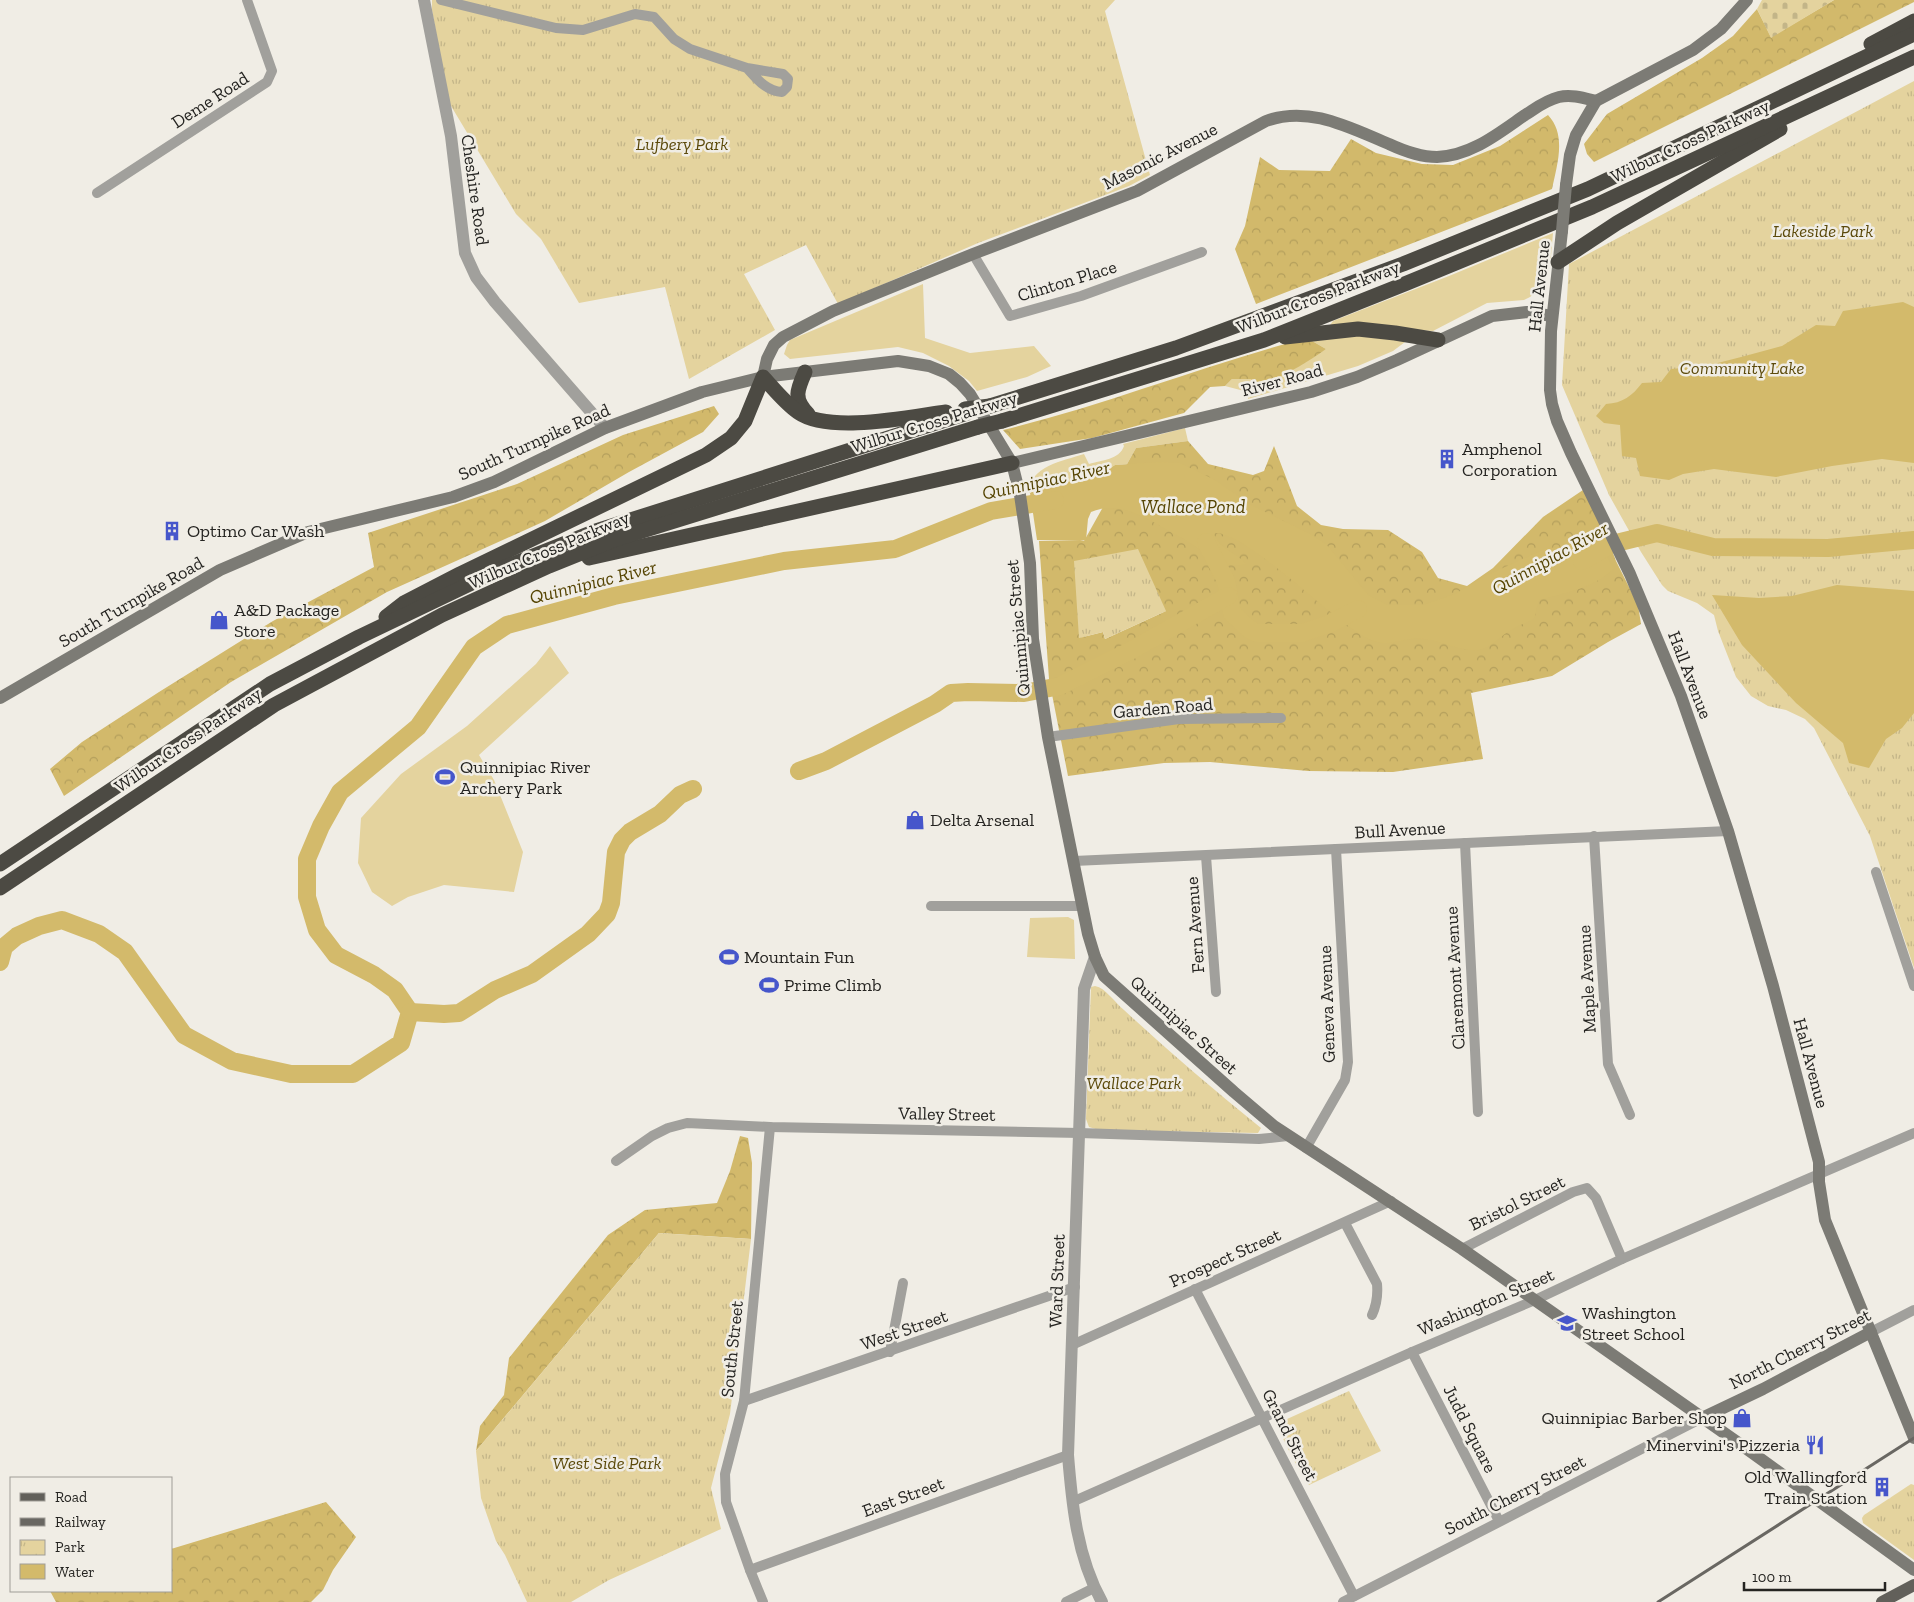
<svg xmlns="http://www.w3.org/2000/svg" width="1914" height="1602" font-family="'Zilla Slab',serif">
<defs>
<pattern id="forest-crowns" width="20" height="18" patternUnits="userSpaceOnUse" patternTransform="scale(1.25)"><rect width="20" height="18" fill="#d2b96b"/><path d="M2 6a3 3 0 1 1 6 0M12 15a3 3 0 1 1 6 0" fill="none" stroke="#b49f5c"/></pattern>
<pattern id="cemetery-stones" width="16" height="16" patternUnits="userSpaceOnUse" patternTransform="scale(1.25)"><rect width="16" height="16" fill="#e4d39e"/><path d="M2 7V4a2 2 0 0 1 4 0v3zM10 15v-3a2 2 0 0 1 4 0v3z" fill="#c3b588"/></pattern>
<pattern id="park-tufts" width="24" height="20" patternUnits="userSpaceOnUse" patternTransform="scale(1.25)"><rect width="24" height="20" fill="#e4d39e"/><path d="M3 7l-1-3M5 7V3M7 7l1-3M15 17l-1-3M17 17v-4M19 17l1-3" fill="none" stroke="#c3b588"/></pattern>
</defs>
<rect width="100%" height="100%" fill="#f0ede5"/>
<!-- grass -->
<g fill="#e4d39e">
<polygon points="1553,233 1551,256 1541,287 1530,297 1524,300 1487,303 1433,331 1330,325 1333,321 1449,276"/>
<polygon points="923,284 925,338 970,353 1034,346 1051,366 1027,377 977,391 969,381 949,366 923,353 898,347 790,359 784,354 787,345 790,340"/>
<polygon points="1355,335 1396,338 1405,342 1393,351 1358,366 1248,399 1248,392 1225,386 1232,379 1251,379 1326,349 1307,338"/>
<path d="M1185,428L1188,441L1136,448L1127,464L1115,465L1094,477L1066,482L1054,480L1029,493C1029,466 1063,461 1084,454L1089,464C1102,460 1119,460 1124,446L1123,444Z"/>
<polygon points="550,646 569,673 479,755 494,780 523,852 514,892 444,885 408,897 392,906 372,892 358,863 361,818 401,774 467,726 536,664"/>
<polygon points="1068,917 1074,920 1075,959 1027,957 1030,918"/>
</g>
<!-- forest -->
<g fill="url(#forest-crowns)" fill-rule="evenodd">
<polygon points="1834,0 1914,0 1914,2 1594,162 1587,154 1584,144 1607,114 1702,58 1733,36 1757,9 1771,37"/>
<path d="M1548,115C1567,135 1557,165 1552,189L1256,304L1235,249L1245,226L1260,157L1279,170L1330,171L1351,139L1376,153L1422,164L1453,165L1500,146Z"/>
<path d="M1307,338L1326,349C1303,365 1280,379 1253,387L1251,379H1232L1225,386L1210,387L1184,413L1092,438L1020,449L1003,430C1106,405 1204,365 1307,338Z"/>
<polygon points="714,406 719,414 703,432 629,472 545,521 387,592 231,682 64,796 50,769 82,742 159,692 273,621 374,567 368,533 517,484 623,435"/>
<path d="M1188,441L1208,464L1253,475L1264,471L1274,446L1297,506L1321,525L1343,529L1388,530L1422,552L1438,578L1467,586L1493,568L1543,517L1583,490L1602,525L1616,561L1638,605L1641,624L1608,642L1552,676L1471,693L1483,759L1393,772L1308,771L1210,762L1164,763L1068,776L1049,679L1039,541H1084L1136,448ZM1166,611L1105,639L1103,632L1079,638Z"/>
<polygon points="740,1136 748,1138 752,1163 751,1239 659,1233 476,1451 480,1426 504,1395 509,1358 608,1235 645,1210 717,1203 730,1171"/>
<polygon points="326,1502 356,1537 333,1570 323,1590 311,1602 56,1602 50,1591 171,1591 171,1549"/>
</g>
<!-- cemetery -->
<polygon fill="url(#cemetery-stones)" points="1762,0 1834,0 1771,38 1757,9"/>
<!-- park -->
<g fill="url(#park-tufts)">
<polygon points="432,0 1115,0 1105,11 1150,175 1129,186 978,243 838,304 806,245 744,274 775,330 689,379 665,287 579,303 541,239 516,214 448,101 432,10"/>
<polygon points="1914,81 1914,968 1870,836 1814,728 1805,719 1786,710 1768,706 1751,696 1736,677 1718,631 1714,615 1697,603 1668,591 1662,585 1641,552 1609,495 1562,385 1569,264"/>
<polygon points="1138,549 1166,611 1105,639 1103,632 1079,638 1074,561"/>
<path d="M1095,986C1106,988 1115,1003 1124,1010C1168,1051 1214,1090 1261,1128L1258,1133L1099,1130L1089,1127L1086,1119L1091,987Z"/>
<polygon points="659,1233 751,1239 730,1414 711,1488 721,1529 609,1580 571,1602 527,1602 505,1555 496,1541 481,1498 476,1451"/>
<polygon points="1349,1391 1381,1451 1309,1485 1293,1459 1276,1424"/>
<polygon points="1911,1484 1914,1485 1914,1560 1863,1523 1862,1518 1864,1515"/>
</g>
<!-- water -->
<g fill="#d3ba6b">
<path d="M1903,302L1914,307V463L1882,459L1832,466L1776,477L1714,469L1683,474L1669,480L1640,476L1636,458L1622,456L1620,425L1604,423L1596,416L1606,404C1623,403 1632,396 1642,383L1661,382L1671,369L1706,366L1745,356L1782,346L1816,325L1835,326L1843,311Z"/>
<path d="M1158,462L1180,463L1213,479L1253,506L1310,534L1326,544L1368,595L1387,605H1423L1455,594L1483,577L1545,549L1599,541L1613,569C1594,588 1565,593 1539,600C1537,604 1536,616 1534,618C1533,620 1515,627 1511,630C1501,635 1491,648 1479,650C1461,652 1441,640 1424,639C1398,636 1392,651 1365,637C1332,620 1245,530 1214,533C1216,547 1237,553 1246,564C1223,570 1208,555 1190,543C1182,537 1172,533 1164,528C1141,515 1117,501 1091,512L1088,519L1086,540L1080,541L1037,540L1030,493L1054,480L1066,482L1099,475L1115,465Z"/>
<polygon points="1837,585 1914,591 1914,713 1902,728 1886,739 1869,768 1849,763 1843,743 1796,703 1742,645 1712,595 1759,598 1792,596"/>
</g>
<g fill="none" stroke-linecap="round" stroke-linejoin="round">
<!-- river -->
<g stroke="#d3ba6b" stroke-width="18">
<polyline points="1206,542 1226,581 1232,613 1249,629 1257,633 1302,633 1329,624 1358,609"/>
<polyline points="1582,561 1612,544 1657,533 1713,547 1828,548 1914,540"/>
<polyline points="799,771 826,761 935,704 951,693 968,692 1024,693 1060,686 1130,651 1228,596"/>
<polyline points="0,962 4,947 17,936 39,926 62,920 99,934 125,952 184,1035 232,1061 291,1074 353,1074 401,1043 410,1012 395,990 374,975 336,955 317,930 307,897 307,859 321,826 340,792 418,727 474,647 507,625 614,596 784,561 895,549 991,511 1055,500"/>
<polyline points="410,1012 444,1014 459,1013 495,990 532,974 588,934 607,914 611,903 616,852 622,840 630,832 660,814 680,795 693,789"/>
</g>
<!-- minor -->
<g stroke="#a1a09c" stroke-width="10">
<path d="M441,0L556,28L583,30L635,14L654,17L674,39L690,49L747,68L783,74L788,79L787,87L782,92C766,91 757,79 747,68"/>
<polyline points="97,193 267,82 272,71 247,0"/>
<polyline points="973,254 1010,316 1081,296 1202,252"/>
<polyline points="1048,737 1179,719 1281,718"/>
<polyline points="1594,836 1608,1064 1630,1115"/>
<polyline points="1465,843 1478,1112"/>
<polyline points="1206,856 1216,992"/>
<polyline points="1074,861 1728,831"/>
<polyline points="1876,872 1914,986"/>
<polyline points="931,906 1083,906"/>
<polyline points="1306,1148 1345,1080 1348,1062 1336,849"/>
<polyline points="616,1161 652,1136 668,1128 687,1123 770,1127 1080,1133 1259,1139 1288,1136"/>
<path d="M1345,1223L1377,1284C1378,1295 1377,1304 1372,1315"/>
<polyline points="1462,1249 1573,1192 1587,1188 1596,1198 1622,1259"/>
<polyline points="1195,1289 1354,1596"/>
<polyline points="1871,1332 1914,1310"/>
<polyline points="1072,1345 1391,1201"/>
<polyline points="890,1352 903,1283"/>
<polyline points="1412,1352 1499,1521"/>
<polyline points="744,1401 1075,1287"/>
<polyline points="1072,1502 1412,1352 1535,1300 1622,1259 1914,1133"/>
<polyline points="750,1570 1068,1455"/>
<polyline points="763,1602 750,1570 726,1502 725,1474 744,1401 770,1127"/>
<polyline points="1066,1602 1094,1588"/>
<polyline points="1343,1602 1702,1418"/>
</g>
<!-- tertiary -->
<g stroke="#a1a09c" stroke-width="12">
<polyline points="424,0 451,136 465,253 476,277 495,302 605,428"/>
<path d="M1095,957L1084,989L1068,1455C1072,1505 1077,1557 1102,1602"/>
</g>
<!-- secondary -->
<g stroke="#7c7b75" stroke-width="12">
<polyline points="1566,185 1570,155 1576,135 1596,101 1693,50 1721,29 1747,0"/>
<polyline points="1562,231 1551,331 1550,390 1552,404 1557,421 1571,453 1630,574 1681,696 1728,831 1773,986 1819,1162 1819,1182 1825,1220 1914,1438"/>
<path d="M763,377L767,359L774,345L783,337L833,311L973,254L1137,191L1266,121C1309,105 1350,128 1389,144C1404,151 1420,157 1437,157C1471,156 1499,133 1525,115C1536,108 1546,100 1559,97C1571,94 1584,98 1596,101"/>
<polyline points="1012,463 1311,392 1357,377 1397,360 1492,316 1527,312 1552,316"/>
<polyline points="0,698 220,570 308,532 453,497 494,482 605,428 702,392 763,377 898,361 929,366 949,374 960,383 970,394 1012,463 1020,495 1030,563 1033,639 1048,737 1088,934 1095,957 1104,976 1234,1092 1274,1126 1462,1249 1747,1449 1914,1570"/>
<polyline points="1702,1418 1763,1389 1871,1332"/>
</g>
<!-- primary -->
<polyline stroke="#62605a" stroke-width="12" points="1882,1602 1914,1585"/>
<!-- motorway -->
<g stroke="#4c4a43" stroke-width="15">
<polyline points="1871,44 1914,21"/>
<polyline points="1558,262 1617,223 1780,129"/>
<polyline points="1285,337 1358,329 1395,333 1438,340"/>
<path d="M805,372C797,390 793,399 808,414"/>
<polyline points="990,406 1176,348 1403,264 1588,189 1914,34"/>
<polyline points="1002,421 1264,340 1407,283 1592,207 1914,57"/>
<polyline points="589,558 1012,463"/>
<path d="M386,617L404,603L460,574L706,455L731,438L745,421L763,377C774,389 785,403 798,412C829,434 909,417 946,412"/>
<polyline points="0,864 270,684 359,637 503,568 596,531 967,413"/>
<polyline points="0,888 274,705 442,615 549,566 616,539 978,427"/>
</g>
<!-- rail -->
<polyline stroke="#696762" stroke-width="3" points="1658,1602 1914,1438"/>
<!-- secondary-bridge -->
<polyline stroke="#7c7b75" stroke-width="12" points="1562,231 1566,185"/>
<!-- motorway-bridge -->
<g stroke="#4c4a43" stroke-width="15">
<polyline points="965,409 990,406"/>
<polyline points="978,427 1002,421"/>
</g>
</g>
<!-- icons -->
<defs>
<symbol id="building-bare" viewBox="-9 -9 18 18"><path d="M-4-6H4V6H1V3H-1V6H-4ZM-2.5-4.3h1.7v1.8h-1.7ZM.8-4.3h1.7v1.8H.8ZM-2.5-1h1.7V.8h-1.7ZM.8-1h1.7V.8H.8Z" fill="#4656cb" stroke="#f0ede5" stroke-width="2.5" paint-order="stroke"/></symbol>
<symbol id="shop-bare" viewBox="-9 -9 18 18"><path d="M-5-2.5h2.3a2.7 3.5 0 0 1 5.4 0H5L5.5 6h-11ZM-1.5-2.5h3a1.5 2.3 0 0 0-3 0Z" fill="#4656cb" stroke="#f0ede5" stroke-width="2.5" paint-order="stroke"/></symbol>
<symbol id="stadium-bare" viewBox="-9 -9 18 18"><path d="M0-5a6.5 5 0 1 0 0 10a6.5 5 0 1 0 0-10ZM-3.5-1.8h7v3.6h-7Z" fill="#4656cb" stroke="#f0ede5" stroke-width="2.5" paint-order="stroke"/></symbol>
<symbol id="school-bare" viewBox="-9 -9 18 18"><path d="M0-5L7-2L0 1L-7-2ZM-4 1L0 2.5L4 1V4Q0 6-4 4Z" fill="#4656cb" stroke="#f0ede5" stroke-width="2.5" paint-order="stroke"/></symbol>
<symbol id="restaurant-bare" viewBox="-9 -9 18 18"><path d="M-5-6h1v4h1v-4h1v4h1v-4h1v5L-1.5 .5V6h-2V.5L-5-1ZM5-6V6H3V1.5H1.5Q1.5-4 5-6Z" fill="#4656cb" stroke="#f0ede5" stroke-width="2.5" paint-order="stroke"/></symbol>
</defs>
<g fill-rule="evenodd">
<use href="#building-bare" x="1433" y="445" width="28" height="28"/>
<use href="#building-bare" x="158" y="517" width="28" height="28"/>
<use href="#shop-bare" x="205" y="606" width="28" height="28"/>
<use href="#stadium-bare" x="431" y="763" width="28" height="28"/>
<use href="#shop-bare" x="901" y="806" width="28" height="28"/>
<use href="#stadium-bare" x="715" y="943" width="28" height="28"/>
<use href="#stadium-bare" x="755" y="971" width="28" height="28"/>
<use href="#school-bare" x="1553" y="1309" width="28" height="28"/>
<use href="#shop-bare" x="1728" y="1404" width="28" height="28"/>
<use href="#restaurant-bare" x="1801" y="1431" width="28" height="28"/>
<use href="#building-bare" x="1868" y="1473" width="28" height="28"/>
</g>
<g text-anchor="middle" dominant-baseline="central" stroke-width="5" stroke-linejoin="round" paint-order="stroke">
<!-- street labels -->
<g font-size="18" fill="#252421" stroke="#f0ede5">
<text transform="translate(210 100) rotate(-33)">Deme Road</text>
<text transform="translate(1690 141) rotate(-25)">Wilbur Cross Parkway</text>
<text transform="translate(1160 156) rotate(-27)">Masonic Avenue</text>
<text transform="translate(475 190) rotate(82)">Cheshire Road</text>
<text transform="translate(1067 281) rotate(-17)">Clinton Place</text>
<text transform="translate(1539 286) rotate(-84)">Hall Avenue</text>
<text transform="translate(1318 297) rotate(-21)">Wilbur Cross Parkway</text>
<text transform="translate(1282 380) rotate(-15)">River Road</text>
<text transform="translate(934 422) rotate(-17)">Wilbur Cross Parkway</text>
<text transform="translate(534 442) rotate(-24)">South Turnpike Road</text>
<text transform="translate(549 550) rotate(-23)">Wilbur Cross Parkway</text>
<text transform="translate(131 602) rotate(-30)">South Turnpike Road</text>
<text transform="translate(1018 628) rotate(-95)">Quinnipiac Street</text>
<text transform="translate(1690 675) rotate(69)">Hall Avenue</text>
<text transform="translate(1163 708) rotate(-5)">Garden Road</text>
<text transform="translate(188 740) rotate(-34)">Wilbur Cross Parkway</text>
<text transform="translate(1400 830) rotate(-3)">Bull Avenue</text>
<text transform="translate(1195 925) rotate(-94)">Fern Avenue</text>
<text transform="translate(1455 978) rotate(-93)">Claremont Avenue</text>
<text transform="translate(1587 979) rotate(-93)">Maple Avenue</text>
<text transform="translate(1327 1004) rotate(-92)">Geneva Avenue</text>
<text transform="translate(1184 1025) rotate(42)">Quinnipiac Street</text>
<text transform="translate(1811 1063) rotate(75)">Hall Avenue</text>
<text transform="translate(947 1114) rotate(1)">Valley Street</text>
<text transform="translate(1517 1203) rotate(-26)">Bristol Street</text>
<text transform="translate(1225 1258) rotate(-24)">Prospect Street</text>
<text transform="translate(1057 1281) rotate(-88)">Ward Street</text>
<text transform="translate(1486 1302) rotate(-23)">Washington Street</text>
<text transform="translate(904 1330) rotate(-19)">West Street</text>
<text transform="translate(732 1349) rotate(-84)">South Street</text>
<text transform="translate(1800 1349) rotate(-27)">North Cherry Street</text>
<text transform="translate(1470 1429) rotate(63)">Judd Square</text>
<text transform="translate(1290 1435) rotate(63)">Grand Street</text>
<text transform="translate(1515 1495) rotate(-27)">South Cherry Street</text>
<text transform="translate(903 1497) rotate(-20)">East Street</text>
</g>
<!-- park labels -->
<g font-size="18" font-style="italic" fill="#5c4a0b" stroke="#f0ede5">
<text x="682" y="144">Lufbery Park</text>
<text x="1823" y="231">Lakeside Park</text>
<text x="1742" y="368">Community Lake</text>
<text x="1134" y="1083">Wallace Park</text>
<text x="607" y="1463">West Side Park</text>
</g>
<!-- poi labels -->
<g font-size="18" fill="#252421" stroke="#f0ede5" text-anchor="start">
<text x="1462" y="449">Amphenol<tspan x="1462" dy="21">Corporation</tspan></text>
<text x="187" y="531">Optimo Car Wash</text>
<text x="234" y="610">A&amp;D Package<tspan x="234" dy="21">Store</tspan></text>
<text x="460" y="767">Quinnipiac River<tspan x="460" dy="21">Archery Park</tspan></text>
<text x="930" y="820">Delta Arsenal</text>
<text x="744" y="957">Mountain Fun</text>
<text x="784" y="985">Prime Climb</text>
<text x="1582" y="1313">Washington<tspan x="1582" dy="21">Street School</tspan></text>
<text x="1727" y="1418" text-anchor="end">Quinnipiac Barber Shop</text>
<text x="1800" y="1445" text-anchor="end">Minervini's Pizzeria</text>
<text x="1867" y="1477" text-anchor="end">Old Wallingford<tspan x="1867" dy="21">Train Station</tspan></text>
</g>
<!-- water labels -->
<g font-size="19" font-style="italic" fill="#554402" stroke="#f0ede5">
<text transform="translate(1046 480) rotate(-12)">Quinnipiac River</text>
<text x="1193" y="506">Wallace Pond</text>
<text transform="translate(1550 558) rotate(-29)">Quinnipiac River</text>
<text transform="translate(593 582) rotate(-14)">Quinnipiac River</text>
</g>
</g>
<!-- legend -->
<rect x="10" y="1477" width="162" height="115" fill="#f0ede5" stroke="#9f9d97"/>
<rect x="20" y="1493" width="25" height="8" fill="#62605a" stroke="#9f9d97"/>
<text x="55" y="1502" font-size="15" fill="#252421">Road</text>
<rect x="20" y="1518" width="25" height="8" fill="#696762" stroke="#9f9d97"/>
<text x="55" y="1527" font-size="15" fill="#252421">Railway</text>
<rect x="20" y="1540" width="25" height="15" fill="url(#park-tufts)" stroke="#9f9d97"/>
<text x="55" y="1552" font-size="15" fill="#252421">Park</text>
<rect x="20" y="1564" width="25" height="15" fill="#d3ba6b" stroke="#9f9d97"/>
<text x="55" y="1577" font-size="15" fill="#252421">Water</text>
<!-- scale -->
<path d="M1744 1582v8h141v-8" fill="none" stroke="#252421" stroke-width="2.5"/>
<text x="1752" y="1582" font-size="15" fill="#252421" stroke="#f0ede5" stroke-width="4" paint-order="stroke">100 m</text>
</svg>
